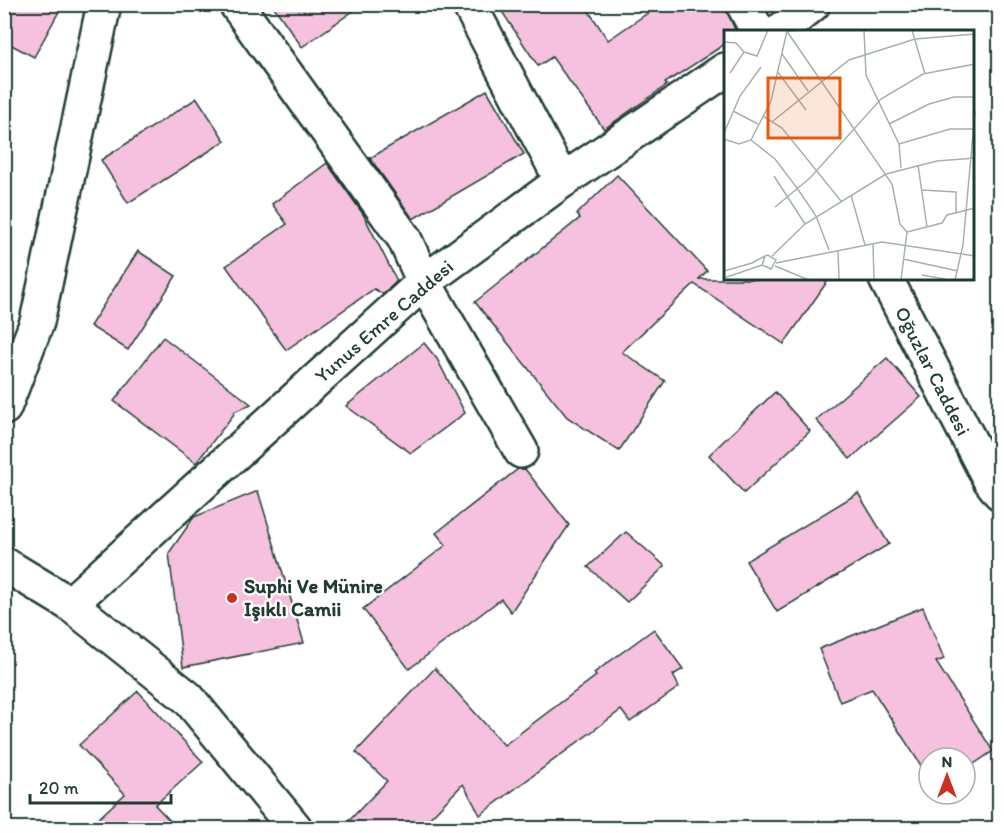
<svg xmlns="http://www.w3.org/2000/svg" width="1004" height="833" font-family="Itim,sans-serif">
<rect width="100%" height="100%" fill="#fff"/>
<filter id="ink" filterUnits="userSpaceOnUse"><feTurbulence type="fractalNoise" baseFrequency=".0167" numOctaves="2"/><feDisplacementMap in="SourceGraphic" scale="12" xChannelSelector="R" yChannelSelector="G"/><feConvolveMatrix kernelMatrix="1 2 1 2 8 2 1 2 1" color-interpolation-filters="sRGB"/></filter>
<g filter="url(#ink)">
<!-- building -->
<g fill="#f5c1de" stroke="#1f3d34" stroke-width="1.5">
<polygon points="4,4 63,4 34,57 4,41"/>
<polygon points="272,4 363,4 302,47"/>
<polygon points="497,4 584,4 608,40 661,4 724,4 736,32 725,32 725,44 665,83 667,85 604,129 552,57 538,66"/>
<polygon points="487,90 524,154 413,219 370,158"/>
<polygon points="197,98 225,141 128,203 101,160"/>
<polygon points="327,163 363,214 397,281 383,294 374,289 286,350 226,266 287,224 272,204"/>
<polygon points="617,175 707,271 699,279 829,279 784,344 694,284 622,352 665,381 619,451 567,417 475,302 580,218 577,214"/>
<polygon points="138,251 176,276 128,350 90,326"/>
<polygon points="163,337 251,404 234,412 234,414 196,463 114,401"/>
<polygon points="424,343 437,359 465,413 411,453 346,406"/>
<polygon points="887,358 921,397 850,459 816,420"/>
<polygon points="775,392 810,431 744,493 709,455"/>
<polygon points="518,469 525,469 569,525 511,612 501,599 409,669 363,609 446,545 436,533"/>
<polygon points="258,491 304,643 183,667 169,553 194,517"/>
<polygon points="858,493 889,544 777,612 746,561"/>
<polygon points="626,532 665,566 627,602 588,567"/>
<polygon points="923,607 944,659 936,662 993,751 965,770 965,758 929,758 929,778 872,689 840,702 819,649"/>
<polygon points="654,629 683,669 673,675 679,687 630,722 621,710 480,815 463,784 420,828 342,828 387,781 356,752 435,668 504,745 596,676 594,673"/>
<polygon points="138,691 203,762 155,805 177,828 88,828 125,794 79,745"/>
</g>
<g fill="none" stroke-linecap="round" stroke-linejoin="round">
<defs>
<g id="street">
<polyline points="236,4 404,238 424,282 521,451"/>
<polyline points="469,4 562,181"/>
<polyline points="743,4 758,32"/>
<polyline points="779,32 813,4"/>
<polyline points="886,279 990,480 1000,493"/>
<polyline points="4,408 37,322 104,4"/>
<polyline points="4,564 70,604 188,698 295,828"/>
<polyline points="70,604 424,282 562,181 725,70"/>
</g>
</defs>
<!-- street casing -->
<use href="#street" stroke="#1f3d34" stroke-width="38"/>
<!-- street -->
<use href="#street" stroke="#fff" stroke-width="33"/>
</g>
</g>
<!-- markers -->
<circle fill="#c8321e" stroke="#fff" stroke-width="2" cx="232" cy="598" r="6"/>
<g text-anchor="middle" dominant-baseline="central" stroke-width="4.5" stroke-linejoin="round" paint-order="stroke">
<!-- street labels -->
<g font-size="20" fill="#1f3d34" stroke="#fff">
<text transform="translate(384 321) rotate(-41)">Yunus Emre Caddesi</text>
<text transform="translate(933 371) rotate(63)">Oğuzlar Caddesi</text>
</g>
<!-- poi labels -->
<g font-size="20" font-weight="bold" fill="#1f3d34" stroke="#fff" text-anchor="start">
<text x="244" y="586">Suphi Ve Münire<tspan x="244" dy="23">Işıklı Camii</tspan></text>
</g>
</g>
<!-- overview -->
<g transform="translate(724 30)">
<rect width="250" height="250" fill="#fff"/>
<path fill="none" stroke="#a5b1ae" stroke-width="1.5" d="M62,0L168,154L176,194L183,202L177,250M140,0L142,45L175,114L177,138M188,0L201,44M0,12L12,13L20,22L33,26L44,0M58,24L84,61M53,41L82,80M6,43L20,22M9,81L34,94M39,86L58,98L117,171M49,91L125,30L191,9L251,4M165,94L205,74L230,67H251M0,103L16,66L37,37M0,109L15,114L27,110L47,71L63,1L83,0M27,110L51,129L73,158L92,186L105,220M175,114L226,99H251M194,135L203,197M50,146L81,194M198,160L232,162V183M127,165L141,215M51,177L86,148L157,69L199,44L251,34M183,202L218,193L223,185L251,178M149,214L150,250M114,220L115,250M48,226L81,194L162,144L213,131L251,128M179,229L234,241M52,233L158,212L251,226M51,236L85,250M0,241L28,233L41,226L44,225L52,230L47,239L38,235L41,226M198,245L221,249M0,248L38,235M231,250L239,215L251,81"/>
<path fill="#e8590c" fill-opacity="0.15" stroke="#e8590c" stroke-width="3" d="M44,48H116V108H44Z"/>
<rect width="250" height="250" fill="none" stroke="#1f3d34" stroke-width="3"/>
</g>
<!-- margin -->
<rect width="1004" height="833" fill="none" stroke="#fff" stroke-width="24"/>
<rect x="12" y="12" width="980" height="809" fill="none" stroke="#1f3d34" stroke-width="2" filter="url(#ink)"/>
<!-- north arrow -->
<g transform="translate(947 776)"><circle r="28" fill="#ffffff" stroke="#a5b1ae" stroke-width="1.5"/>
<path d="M0-4.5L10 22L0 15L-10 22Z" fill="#c8321e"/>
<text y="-9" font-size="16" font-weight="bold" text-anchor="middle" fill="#1f3d34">N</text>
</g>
<!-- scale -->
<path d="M30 794v9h141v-9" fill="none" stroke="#1f3d34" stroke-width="3"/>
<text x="39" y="794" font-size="18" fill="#1f3d34" stroke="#ffffff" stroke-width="4.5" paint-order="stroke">20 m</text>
</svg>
